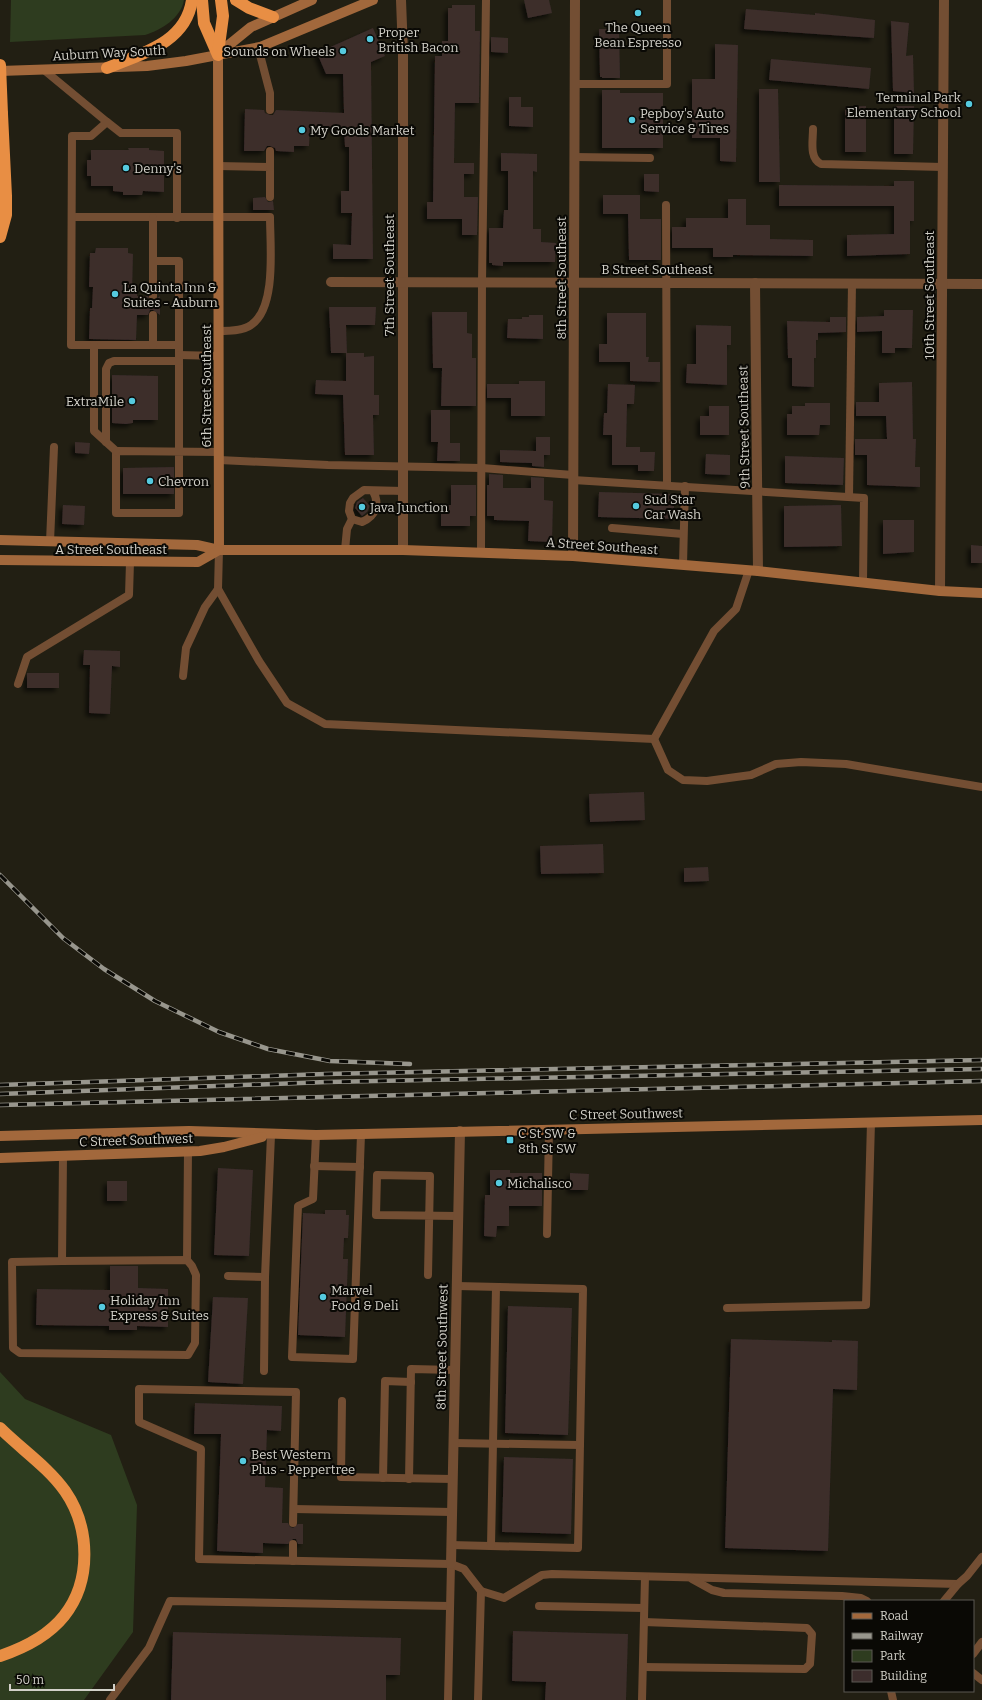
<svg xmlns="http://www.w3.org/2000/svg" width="982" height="1700" font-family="Bitter,serif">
<defs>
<filter id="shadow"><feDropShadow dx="-3.5" dy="3.5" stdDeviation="2" flood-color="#0009"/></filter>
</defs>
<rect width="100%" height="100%" fill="#221f13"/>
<!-- green -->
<g fill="#2e3c1f">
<path d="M11,0H184C181,18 161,30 145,35L10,42Z"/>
<polygon points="0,1372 25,1399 111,1435 137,1505 133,1632 84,1700 0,1700"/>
</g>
<!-- building -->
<g fill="#3c2d2c" filter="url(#shadow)">
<polygon points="524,0 549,0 552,13 528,18"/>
<polygon points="452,5 475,5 475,31 480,31 479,103 455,103 454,163 474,163 474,174 464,174 464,197 478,197 477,235 462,235 462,219 427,219 427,202 433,202 435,56 442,56 442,41 448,41 448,8 452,8"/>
<polygon points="746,9 815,15 815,13 875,20 874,38 744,29"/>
<polygon points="891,21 909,23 906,56 913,55 914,93 893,91"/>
<polygon points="373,28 385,56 371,62 373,259 333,259 333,244 351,245 352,213 341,213 341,191 349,191 349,147 345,147 344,128 310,127 309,146 294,146 294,152 276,151 275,148 270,146 267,146 264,151 244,151 245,109 264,110 265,113 270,115 273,115 276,110 344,113 343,74 326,74 317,53"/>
<polygon points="599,29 619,29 620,78 602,78 602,77 600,77"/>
<polygon points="491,37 508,38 508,53 491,52"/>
<polygon points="715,44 738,45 736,162 720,161 720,138 692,138 692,79 715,79"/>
<polygon points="771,59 871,68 869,89 769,80"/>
<polygon points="759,89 778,89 780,182 759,182"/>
<polygon points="602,90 620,90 620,93 663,93 663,148 602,148"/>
<polygon points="509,97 521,97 521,107 533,107 533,127 509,126"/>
<polygon points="866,106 866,152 845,152 845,107"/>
<polygon points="894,106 914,106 913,154 894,154"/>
<polygon points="128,148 149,148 149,150 164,151 164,192 143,191 142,195 123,195 123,192 113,191 113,186 91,186 91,176 87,176 87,160 91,160 91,150 129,150"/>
<polygon points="501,153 537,154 537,172 533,171 533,229 541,229 541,242 556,243 555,262 503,262 503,266 492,265 492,263 489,263 489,228 503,228 504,210 508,210 508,171 501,171"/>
<polygon points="644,174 659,174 659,192 644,191"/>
<polygon points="894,181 914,181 914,221 910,221 910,254 847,256 847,235 894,234 894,206 779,206 779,185 894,186"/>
<polygon points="603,195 640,195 640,219 661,219 661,260 629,260 628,214 603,214"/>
<polygon points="265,197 268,202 273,201 274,210 253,210 253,198"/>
<polygon points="728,199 746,199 746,225 770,225 770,239 813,240 813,256 733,255 733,257 713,257 713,248 672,248 672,227 686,227 686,218 728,218"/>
<polygon points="96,248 128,248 128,253 133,254 132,292 137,292 137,296 148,296 153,301 160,296 160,315 153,310 150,310 148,315 137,315 136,340 89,339 90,308 92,308 93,287 89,287 90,253 95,253"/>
<polygon points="329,307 376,307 375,325 346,325 347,353 331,353"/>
<polygon points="884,310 913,310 912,348 895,348 895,353 882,353 882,331 857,332 857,317 884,316"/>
<polygon points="432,312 467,312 467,333 472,334 472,358 476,358 476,406 441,406 442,368 433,368"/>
<polygon points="607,313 646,313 646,357 649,357 648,362 660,362 660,382 630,381 630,362 599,362 599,344 607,344"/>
<polygon points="529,315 543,315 543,339 507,338 508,319 522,319 522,317 529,317"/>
<polygon points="830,317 846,317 846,332 818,333 818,340 816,340 816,358 814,358 814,387 792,386 792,358 788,358 787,321 830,322"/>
<polygon points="696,325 731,326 731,345 727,345 727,385 686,383 687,364 696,364"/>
<polygon points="346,353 364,353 364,357 374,356 374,395 379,395 379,415 373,415 374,455 345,455 343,395 315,394 316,380 346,381"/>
<polygon points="112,375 158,376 158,420 133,420 133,423 126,424 112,423"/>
<polygon points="519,381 545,381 545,416 511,416 511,398 487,398 487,384 519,384"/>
<polygon points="912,382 913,439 916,439 915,467 920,467 920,487 867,485 867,455 855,455 855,439 887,439 886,416 856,416 856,402 879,402 879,383"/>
<polygon points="608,384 635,385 634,404 627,404 626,447 640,447 640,452 655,452 654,471 638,471 638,465 612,465 612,435 603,435 604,413 607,413"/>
<polygon points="805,403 830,403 830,425 820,425 819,435 787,435 787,414 792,414 792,406 805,406"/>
<polygon points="709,406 729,406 729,435 700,435 700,416 709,416"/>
<polygon points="431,410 450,410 450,443 460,443 460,461 437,461 438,442 431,442"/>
<polygon points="536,437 550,437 550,455 544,455 544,467 532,466 532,463 500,462 500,450 536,451"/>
<polygon points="75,442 90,443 89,454 75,453"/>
<polygon points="706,454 730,455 730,475 705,474"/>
<polygon points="785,456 844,458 843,485 785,483"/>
<polygon points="174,467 174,494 123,494 123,468"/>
<polygon points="489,474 503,475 503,488 531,488 531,477 544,478 544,500 553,501 552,542 528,541 529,521 494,520 494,516 487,516 487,485 489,485"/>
<polygon points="451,485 476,485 476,516 470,516 470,526 441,526 441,505 451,505"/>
<polygon points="599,492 674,494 674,519 598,517"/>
<polygon points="363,498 370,506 367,512 362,516 355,508 357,502"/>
<polygon points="63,505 85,506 84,525 62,524"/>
<polygon points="841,505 842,546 784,547 784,506"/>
<polygon points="883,520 914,520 914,552 883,554"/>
<polygon points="971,545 982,546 982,563 971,563"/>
<polygon points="84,650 120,651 120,667 112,666 110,714 89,713 90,665 83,665"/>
<rect x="27" y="673" width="32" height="15"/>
<polygon points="644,792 645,820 590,822 589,794"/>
<polygon points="603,844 604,873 541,874 540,846"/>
<polygon points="708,867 709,881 684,882 684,868"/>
<polygon points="218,1168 253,1170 249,1256 214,1255"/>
<polygon points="490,1170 510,1170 510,1173 542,1173 542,1206 509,1206 509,1226 497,1226 496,1237 484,1236 485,1195 490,1195"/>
<polygon points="570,1173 589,1174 588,1190 570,1190"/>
<rect x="107" y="1181" width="20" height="20"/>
<polygon points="325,1210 346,1210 346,1215 349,1215 348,1238 344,1238 343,1259 348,1259 345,1337 298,1335 303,1213 325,1214"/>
<polygon points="110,1266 138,1266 138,1288 168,1289 168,1327 137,1326 137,1330 109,1330 109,1326 36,1325 37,1289 110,1290"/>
<polygon points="213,1297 248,1298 243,1384 208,1382"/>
<polygon points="508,1306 572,1308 568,1435 505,1433"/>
<polygon points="731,1339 832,1342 832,1340 858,1341 857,1390 833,1389 828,1551 725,1548"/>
<polygon points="195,1403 282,1406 281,1431 267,1430 265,1487 283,1488 282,1523 288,1523 290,1527 293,1528 298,1524 303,1524 303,1544 298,1544 296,1539 293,1539 288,1544 263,1543 263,1553 217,1551 221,1434 194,1434"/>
<polygon points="504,1457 573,1459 571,1534 502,1532"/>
<polygon points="513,1631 628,1634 626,1700 545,1700 546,1682 512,1681"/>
<polygon points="173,1632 401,1638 400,1675 386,1675 386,1700 171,1700"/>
</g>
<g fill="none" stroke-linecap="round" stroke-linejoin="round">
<!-- lane -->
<g stroke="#734e33" stroke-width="8">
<polyline points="258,47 270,93 270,110"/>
<polyline points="44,70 107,122"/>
<polyline points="574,84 667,84 667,0"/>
<path d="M813,129C813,141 809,158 821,164L943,167"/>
<polyline points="574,157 650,158"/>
<polyline points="218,166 270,167 270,197"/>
<polyline points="270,167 270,151"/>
<polyline points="666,205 667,485"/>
<path d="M72,217H270C270,245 277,308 251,325C243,331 228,331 219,331"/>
<polyline points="177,218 177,133 121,133 107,122 91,136 72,136 71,345 179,345"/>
<path d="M153,261H179C179,345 179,429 179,513H116V451L219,452"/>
<polyline points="153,296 153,218"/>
<polyline points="94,345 94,431 116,451"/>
<polyline points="153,345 153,315"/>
<polyline points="179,355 219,356"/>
<polyline points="106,442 106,369 109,363 114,361 179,361"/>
<polyline points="219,460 328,465 482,468 573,475"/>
<polyline points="573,480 864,498 863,582"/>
<path d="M373,491C380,504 376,516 362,522L352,519L349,511L350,503L353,498L364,490L403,491"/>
<polyline points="849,496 852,283"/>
<polyline points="612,528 683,534"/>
<polyline points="50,542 54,447"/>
<polyline points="345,550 347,529 352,519"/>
<polyline points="481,552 482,282 486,0"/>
<polyline points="683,565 685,486"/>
<polyline points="218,589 259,661 287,703 325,724 654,739 714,631 736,609 749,570"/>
<polyline points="183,676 186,648 205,607 218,589 219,550"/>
<polyline points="18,684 27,657 129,595 130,562"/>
<polyline points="654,739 668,770 683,780 707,781 751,775 776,764 801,762 846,764 982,787"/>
<polyline points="316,1135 313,1199 298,1206 292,1357 353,1359 361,1134"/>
<polyline points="314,1166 360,1167"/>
<polyline points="547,1234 549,1129"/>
<polyline points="187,1260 188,1151"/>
<polyline points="62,1261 187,1260 192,1266 196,1275 195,1343 188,1355 20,1353 13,1348 12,1262 62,1261 63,1156"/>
<polyline points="428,1275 430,1176 377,1175 376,1215 458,1216"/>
<polyline points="228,1276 265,1277"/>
<polyline points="727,1308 866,1305 871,1122"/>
<polyline points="264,1371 265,1277 271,1135"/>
<polyline points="342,1401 341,1477 453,1479"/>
<polyline points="454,1443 580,1445"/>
<polyline points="383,1478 385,1381 411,1382"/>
<polyline points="409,1479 411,1369 455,1370"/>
<polyline points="294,1509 452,1512"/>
<polyline points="293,1523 296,1392 139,1389 139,1422 201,1449 199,1559 451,1564 464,1569 481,1591 504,1598 542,1575 552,1574 958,1584 967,1576 982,1557"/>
<polyline points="451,1545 578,1548 583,1289 457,1286"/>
<polyline points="491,1546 496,1287"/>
<polyline points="293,1561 293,1544"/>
<polyline points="692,1579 712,1590 724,1593 842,1596 861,1598 867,1601"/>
<polyline points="944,1601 958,1584"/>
<polyline points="539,1606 644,1608"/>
<polyline points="973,1654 982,1642"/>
<polyline points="643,1667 805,1669 810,1664 812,1634 807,1628 644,1622"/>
<polyline points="973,1673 982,1680"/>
<polyline points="891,1691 893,1700"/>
<polyline points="110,1700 149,1648 170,1601 450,1606"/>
<polyline points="448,1700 451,1564"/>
<polyline points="478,1700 481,1591"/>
<polyline points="642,1700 645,1577"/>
</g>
<!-- street -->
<g stroke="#734e33" stroke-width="10">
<polyline points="401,0 403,52 403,550"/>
<polyline points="331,282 982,284"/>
<polyline points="755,283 758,571"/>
<polyline points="573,556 575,0"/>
<polyline points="940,591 944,0"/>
<polyline points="451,1564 460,1131"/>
</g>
<!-- secondary -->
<g stroke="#a2683c" stroke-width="10">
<polyline points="219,53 251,27 312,0"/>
<polyline points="218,55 219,550"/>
<polyline points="0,71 147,66 186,61 260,47 373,0"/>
<polyline points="0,540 197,545 219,550 403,550 573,556 758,571 940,591 982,593"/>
<polyline points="0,560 198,562 219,550"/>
<polyline points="0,1136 189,1131 316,1135 982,1120"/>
<polyline points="0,1158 200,1151 224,1147 262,1137"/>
</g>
<!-- highway -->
<g stroke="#e88e44" stroke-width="12">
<polyline points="202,0 204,23 218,55"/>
<polyline points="236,0 249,8 273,17"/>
<polyline points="218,53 223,16 221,0"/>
<path d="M107,68C141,54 186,43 192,0"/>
<polyline points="0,237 6,215 6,196 2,114"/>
<path d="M0,1428C21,1449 48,1467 65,1491C90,1527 92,1581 64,1616C48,1636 24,1648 0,1656"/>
</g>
<defs>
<g id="rail">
<polyline points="0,875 63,938 104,969 155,1001 219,1032 268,1049 330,1061 410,1064"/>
<polyline points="0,1085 326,1074 982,1060"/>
<polyline points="0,1094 327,1082 982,1069"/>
<polyline points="0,1105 982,1081"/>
</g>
</defs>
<!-- rail casing -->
<use href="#rail" stroke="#98968d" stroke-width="4.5"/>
<!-- rail -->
<use href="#rail" stroke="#0a0905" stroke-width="3" stroke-dasharray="9" stroke-linecap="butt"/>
<!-- highway-bridge -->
<polyline stroke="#e88e44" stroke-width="12" points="0,65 2,114"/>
</g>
<!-- markers -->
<g fill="#55cadf" stroke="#0a0905" stroke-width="1.5">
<circle cx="638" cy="13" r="4"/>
<circle cx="370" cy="39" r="4"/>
<circle cx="343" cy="51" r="4"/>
<circle cx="969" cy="104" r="4"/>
<circle cx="632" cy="120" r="4"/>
<circle cx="302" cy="130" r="4"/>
<circle cx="126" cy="168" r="4"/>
<circle cx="115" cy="294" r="4"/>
<circle cx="132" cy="401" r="4"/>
<circle cx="150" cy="481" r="4"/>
<circle cx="636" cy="506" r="4"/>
<circle cx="362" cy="507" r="4"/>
<rect x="506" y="1136" width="8" height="8" rx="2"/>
<circle cx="499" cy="1183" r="4"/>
<circle cx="323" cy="1297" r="4"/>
<circle cx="102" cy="1307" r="4"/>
<circle cx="243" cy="1461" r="4"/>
</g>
<g text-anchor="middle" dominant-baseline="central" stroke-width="4" stroke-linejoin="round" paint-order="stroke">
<!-- poi labels -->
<g font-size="13" fill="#d3d1c9" stroke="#0a0905" text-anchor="start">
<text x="638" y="27" text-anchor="middle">The Queen<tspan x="638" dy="15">Bean Espresso</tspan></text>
<text x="378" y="32">Proper<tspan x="378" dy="15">British Bacon</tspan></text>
<text x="335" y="51" text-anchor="end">Sounds on Wheels</text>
<text x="961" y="97" text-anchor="end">Terminal Park<tspan x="961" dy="15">Elementary School</tspan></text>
<text x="640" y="113">Pepboy's Auto<tspan x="640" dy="15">Service &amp; Tires</tspan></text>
<text x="310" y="130">My Goods Market</text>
<text x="134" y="168">Denny's</text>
<text x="123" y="287">La Quinta Inn &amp;<tspan x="123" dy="15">Suites - Auburn</tspan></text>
<text x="124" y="401" text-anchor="end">ExtraMile</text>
<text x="158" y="481">Chevron</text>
<text x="644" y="499">Sud Star<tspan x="644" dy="15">Car Wash</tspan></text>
<text x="370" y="507">Java Junction</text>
<text x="518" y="1133">C St SW &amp;<tspan x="518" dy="15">8th St SW</tspan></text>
<text x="507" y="1183">Michalisco</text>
<text x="331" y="1290">Marvel<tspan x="331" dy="15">Food &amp; Deli</tspan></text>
<text x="110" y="1300">Holiday Inn<tspan x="110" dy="15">Express &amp; Suites</tspan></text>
<text x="251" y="1454">Best Western<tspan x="251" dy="15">Plus - Peppertree</tspan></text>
</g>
<!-- street labels -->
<g font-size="13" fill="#d3d1c9" stroke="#0a0905">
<text transform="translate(109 53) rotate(-3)">Auburn Way South</text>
<text x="657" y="269">B Street Southeast</text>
<text transform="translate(389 275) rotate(-90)">7th Street Southeast</text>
<text transform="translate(561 278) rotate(-90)">8th Street Southeast</text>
<text transform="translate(929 295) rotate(-90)">10th Street Southeast</text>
<text transform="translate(206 386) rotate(-90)">6th Street Southeast</text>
<text transform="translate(744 427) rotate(-91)">9th Street Southeast</text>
<text transform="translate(602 546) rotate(4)">A Street Southeast</text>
<text x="111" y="549">A Street Southeast</text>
<text transform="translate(626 1114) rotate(-1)">C Street Southwest</text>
<text transform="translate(136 1140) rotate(-2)">C Street Southwest</text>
<text transform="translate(442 1347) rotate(-89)">8th Street Southwest</text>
</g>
</g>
<!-- legend -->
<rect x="844" y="1600" width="130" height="92" fill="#0a0905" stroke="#5a5953"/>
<rect x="852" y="1613" width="20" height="6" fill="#a2683c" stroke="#5a5953"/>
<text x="880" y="1620" font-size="12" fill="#d3d1c9">Road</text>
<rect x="852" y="1633" width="20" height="6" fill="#98968d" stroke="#5a5953"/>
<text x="880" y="1640" font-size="12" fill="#d3d1c9">Railway</text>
<rect x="852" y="1650" width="20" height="12" fill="#2e3c1f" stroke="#5a5953"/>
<text x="880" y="1660" font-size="12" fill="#d3d1c9">Park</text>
<rect x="852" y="1670" width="20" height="12" fill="#3c2d2c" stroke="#5a5953"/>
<text x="880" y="1680" font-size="12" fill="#d3d1c9">Building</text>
<!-- scale -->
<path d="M10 1684v6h104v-6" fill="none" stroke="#d3d1c9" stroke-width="2"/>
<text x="16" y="1684" font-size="12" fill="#d3d1c9" stroke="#0a0905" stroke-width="3" paint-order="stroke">50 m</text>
</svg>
